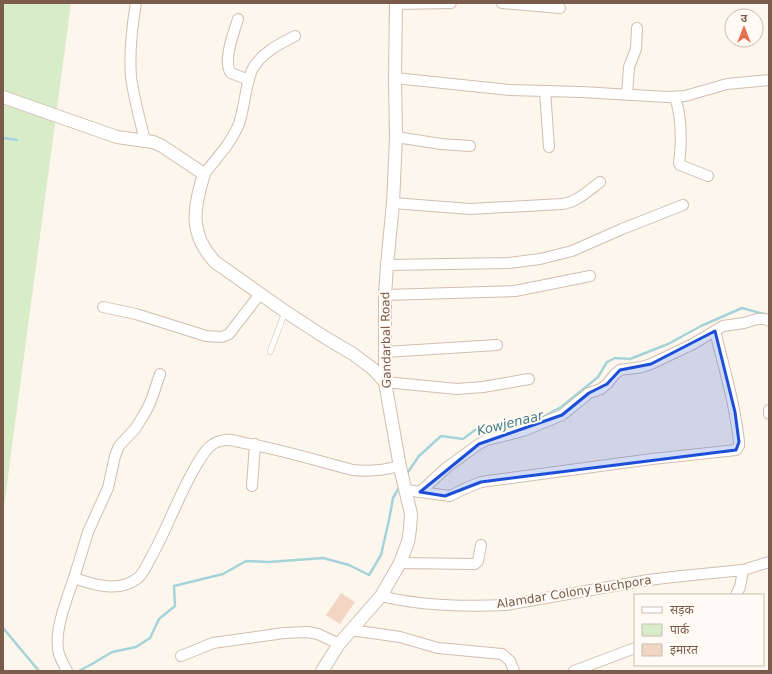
<svg xmlns="http://www.w3.org/2000/svg" width="772" height="674" font-family="'DejaVu Sans','Noto Sans Devanagari',sans-serif">
<rect width="100%" height="100%" fill="#fdf6ec"/>
<!-- green -->
<polygon fill="#d8ecc9" points="3,3 71,3 3,514"/>
<g fill="none" stroke-linecap="round" stroke-linejoin="round">
<!-- stream -->
<g stroke="#a5d3da" stroke-width="2.5">
<polyline points="3,138 17,140"/>
<polyline points="406,475 419,456 441,436 463,439 475,430 515,424 543,417 561,407 581,391 598,377 607,362 615,358 630,359 668,344 701,326 742,308 768,315"/>
<polyline points="3,628 39,671"/>
<polyline points="79,671 92,664 112,652 136,647 150,638 159,619 175,606 174,586 223,574 246,561 269,562 323,558 349,565 369,575 381,555 389,520 393,498 400,486"/>
</g>
</g>
<!-- building -->
<polygon fill="#f3d5c3" points="341,593 355,602 340,624 326,615"/>
<g fill="none" stroke-linecap="round" stroke-linejoin="round">
<defs>
<polyline id="service" points="270,352 285,312"/>
<g id="minor">
<path d="M136,3C132,27 129,53 131,77C134,99 140,120 145,141"/>
<polyline points="502,3 560,8"/>
<polyline points="396,4 451,3"/>
<path d="M238,19C234,32 222,62 231,73L249,80"/>
<polyline points="395,78 510,90 581,92 667,97 685,96 727,84 769,80"/>
<polyline points="545,91 549,147"/>
<polyline points="627,94 629,67 636,49 637,28"/>
<path d="M675,97C682,119 682,140 679,163L680,165L708,176"/>
<polyline points="396,137 441,144 470,146"/>
<path d="M204,174C217,158 231,143 239,124C245,106 245,86 252,70C261,53 279,44 295,36"/>
<path d="M393,203L470,209L562,204C577,202 588,191 600,182"/>
<polyline points="387,265 509,263 540,259 572,251 622,229 683,205"/>
<polyline points="385,295 515,291 590,276"/>
<polyline points="103,307 136,314 206,336 222,337 229,334 260,294"/>
<polyline points="385,352 497,345"/>
<path d="M160,374L151,401L145,413L135,429L119,446L115,456L108,488L88,532L74,578C94,585 119,593 138,578C143,574 146,567 149,561C167,530 178,496 196,466C202,456 208,444 220,441C228,438 237,441 244,443C281,449 317,461 353,470C370,472 384,470 400,466"/>
<polyline points="385,382 457,389 483,387 529,379"/>
<polyline points="769,410 769,414"/>
<polyline points="252,486 255,444"/>
<path d="M406,490L450,496L466,488L481,482L652,459L736,450L739,446V442C735,404 724,368 715,331"/>
<polyline points="420,492 446,468 479,444 487,440 523,431 562,415 589,393 601,389 607,384 615,374 620,370 642,367 651,364 693,344 723,326 744,323 757,319 765,319 769,321"/>
<polyline points="400,563 475,564 478,561 481,545"/>
<polyline points="736,595 740,587 743,570"/>
<path d="M381,596C421,606 465,607 506,605L648,580L682,576L743,570L769,562"/>
<polyline points="351,630 400,637 438,648 502,654 510,661 514,671"/>
<polyline points="181,656 213,643 284,633 308,632 318,634 339,644"/>
<path d="M67,671C64,665 61,660 59,654C53,633 67,598 74,578"/>
<polyline points="574,671 635,648"/>
</g>
<g id="tertiary">
<path d="M3,97L117,137L153,142L162,146L204,174C193,209 189,234 215,262L286,312L326,338L353,354L373,369L385,382"/>
<polyline points="322,671 339,644 381,596 400,563 408,542 410,529 411,514 400,467 385,382 385,295 387,265 393,203 396,137 395,78 396,3"/>
</g>
</defs>
<!-- service casing -->
<use href="#service" stroke="#d1beb0" stroke-width="6"/>
<!-- minor casing -->
<use href="#minor" stroke="#d1beb0" stroke-width="12"/>
<!-- tertiary casing -->
<use href="#tertiary" stroke="#d1beb0" stroke-width="14"/>
<!-- service -->
<use href="#service" stroke="#fff" stroke-width="5"/>
<!-- minor -->
<use href="#minor" stroke="#fff" stroke-width="10"/>
<!-- tertiary -->
<use href="#tertiary" stroke="#fff" stroke-width="12"/>
</g>
<!-- marked area -->
<path fill="#1d4ed8" fill-opacity="0.2" stroke="#1d4ed8" stroke-width="3" stroke-linejoin="round" d="M715,331L735,412L739,442L736,450L481,482L445,496L420,492L479,444L562,415L589,393L607,384L620,370L651,364Z"/>
<g text-anchor="middle" dominant-baseline="central" stroke-width="4" stroke-linejoin="round" paint-order="stroke">
<!-- street labels -->
<g font-size="12" fill="#7a5c4d" stroke="#fffaf3">
<text transform="translate(386 340) rotate(-91)">Gandarbal Road</text>
<text transform="translate(574 592) rotate(-9)">Alamdar Colony Buchpora</text>
</g>
<!-- water labels -->
<g font-size="13" font-style="italic" fill="#437c86" stroke="#fffaf3">
<text transform="translate(510 423) rotate(-14)">Kowjenaar</text>
</g>
</g>
<!-- border -->
<rect width="772" height="674" fill="none" stroke="#7a5c4d" stroke-width="8"/>
<!-- legend -->
<rect x="634" y="594" width="130" height="72" fill="#fffaf3" stroke="#cabbb1"/>
<rect x="642" y="607" width="20" height="6" fill="#ffffff" stroke="#cabbb1"/>
<text x="670" y="614" font-size="12" fill="#7a5c4d">सड़क</text>
<rect x="642" y="624" width="20" height="12" fill="#d8ecc9" stroke="#cabbb1"/>
<text x="670" y="634" font-size="12" fill="#7a5c4d">पार्क</text>
<rect x="642" y="644" width="20" height="12" fill="#f3d5c3" stroke="#cabbb1"/>
<text x="670" y="654" font-size="12" fill="#7a5c4d">इमारत</text>
<!-- north arrow -->
<g transform="translate(744 28)"><circle r="19" fill="#fffaf3" stroke="#cabbb1"/>
<path d="M0-3L7 15L0 10L-7 15Z" fill="#e76f51"/>
<text y="-6" font-size="11" font-weight="bold" text-anchor="middle" fill="#7a5c4d">उ</text>
</g>
</svg>
